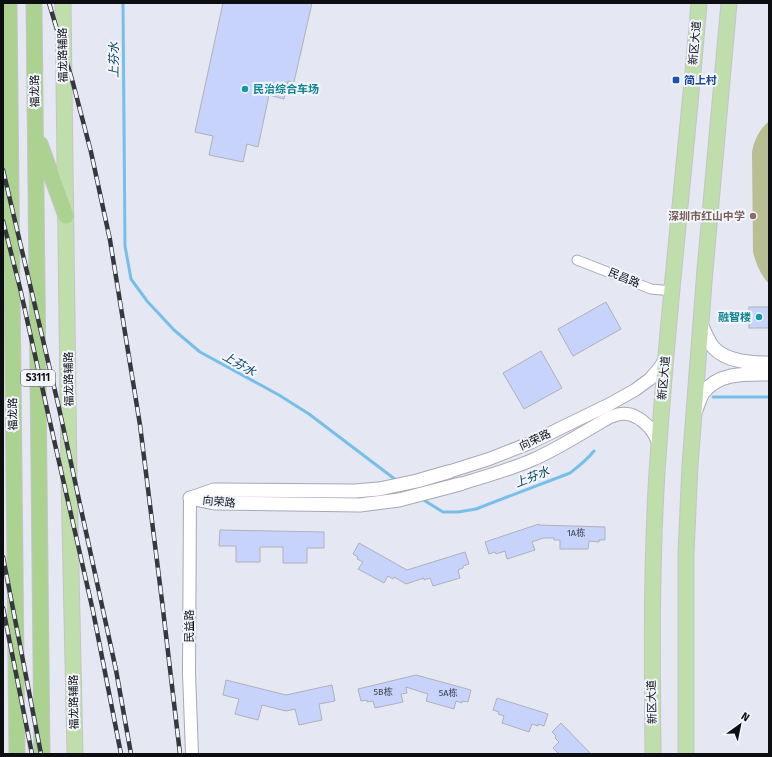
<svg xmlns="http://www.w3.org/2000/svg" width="772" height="757" font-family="'Fira Sans','Noto Sans SC',sans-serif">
<rect width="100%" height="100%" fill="#e5e8f3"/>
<!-- green -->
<path fill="#b9be93" d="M769,121V284C760,274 756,264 753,252L752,152C754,140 760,129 769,121Z"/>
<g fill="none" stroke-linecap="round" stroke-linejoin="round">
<!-- stream -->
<g stroke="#77bfe9" stroke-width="3">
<polyline points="123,3 125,246 131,279 147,301 174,330 200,352 279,395 309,414 396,480"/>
<polyline points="713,397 769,397"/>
<path d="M422,499L443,512H458L476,509L570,473C579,466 587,460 594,451"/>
</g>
</g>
<!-- building -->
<g fill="#c7d3fb" stroke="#aeb1bb">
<polygon points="223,3 312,3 294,82 288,81 284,99 269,95 258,147 247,144 243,162 209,155 213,136 195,132"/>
<polygon points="606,302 621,329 573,356 558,329"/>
<rect x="749" y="307" width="20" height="21"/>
<polygon points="541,351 562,388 524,409 503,373"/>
<polygon points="539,524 539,525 605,527 605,540 599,540 599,542 589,541 588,549 560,549 560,540 554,540 554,538 543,538 532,542 535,550 507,559 505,551 496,554 495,552 489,554 485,542"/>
<polygon points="220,530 324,532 324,548 307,548 307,563 283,563 283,547 260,547 260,562 236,562 236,546 219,546"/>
<polygon points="359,543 407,570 465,552 469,564 463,566 463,568 458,570 460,578 433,586 430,578 424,580 424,578 406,584 394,577 393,579 388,576 384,583 358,569 363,562 357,559 358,557 353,554"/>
<polygon points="416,675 471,690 468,702 462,701 462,703 456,701 454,709 426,701 428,694 406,687 407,693 401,694 403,702 375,708 373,701 367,702 367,700 361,701 358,689"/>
<polygon points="226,680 286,695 332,685 335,701 319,704 322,720 299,725 295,709 286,711 262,705 258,720 235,714 239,699 223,695"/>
<polygon points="497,698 548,714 544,726 538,724 538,726 532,724 529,732 502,723 504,716 498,714 499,712 493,710"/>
<polygon points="561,723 591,754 559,754 553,748 559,742 555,738 556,736 552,732"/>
</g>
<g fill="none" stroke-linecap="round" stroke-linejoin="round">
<defs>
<polyline id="minor" points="577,260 651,289 672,291"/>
<g id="tertiary">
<polyline points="448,472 489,459 530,443 610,404 635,390 650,379 661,366 665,358"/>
<path d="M460,484C484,477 509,470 532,460C553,451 572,439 591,428C602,422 614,412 627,414C637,415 649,425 654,434C656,437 657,441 659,445"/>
<polyline points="190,498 189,673 192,754"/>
</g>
<g id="secondary">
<path d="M701,325C705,331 708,341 713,347C726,362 751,363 769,363"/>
<path d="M696,410C698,405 700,398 703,393C719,372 746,374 769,374"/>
<polyline points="190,498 214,503 360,505 399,500 460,484"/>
<polyline points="191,498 214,490 355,491 379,489 417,481 448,472"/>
</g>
<g id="primary">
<polyline points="63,3 69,478 75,754"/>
<path d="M653,754C652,651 651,547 659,444C669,297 687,150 699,3"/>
<polyline points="686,754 686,553 690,465 705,270 729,3"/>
</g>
<g id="trunk">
<polyline points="9,3 17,754"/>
<polyline points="34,3 42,754"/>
<polyline points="40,144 66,216"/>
</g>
</defs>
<!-- minor casing -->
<use href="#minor" stroke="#a6a9b3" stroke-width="11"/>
<!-- tertiary casing -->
<use href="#tertiary" stroke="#a6a9b3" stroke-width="14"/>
<!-- secondary casing -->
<use href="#secondary" stroke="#a6a9b3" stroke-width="15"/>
<!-- primary casing -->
<use href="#primary" stroke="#c5c5c6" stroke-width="17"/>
<!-- trunk casing -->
<use href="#trunk" stroke="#c5c5c6" stroke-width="17"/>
<!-- minor -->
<use href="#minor" stroke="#fff" stroke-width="9"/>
<!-- tertiary -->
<use href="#tertiary" stroke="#fff" stroke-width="12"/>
<!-- secondary -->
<use href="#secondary" stroke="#fff" stroke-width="13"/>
<!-- primary -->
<use href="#primary" stroke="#c0ddac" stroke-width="15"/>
<!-- trunk -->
<use href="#trunk" stroke="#abd290" stroke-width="15"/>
<defs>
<g id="rail">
<polyline points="49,3 73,83 91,152 110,240 140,425 162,601 180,754"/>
<polyline points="3,170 59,408 116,670 131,754"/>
<polyline points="3,221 20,288 47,409 93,611 121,754"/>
<polyline points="3,557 41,754"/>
<polyline points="3,608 32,754"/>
</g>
</defs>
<!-- rail casing -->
<use href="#rail" stroke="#37383d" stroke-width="4.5"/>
<!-- rail -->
<use href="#rail" stroke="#f3f6fe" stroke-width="3" stroke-dasharray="9" stroke-linecap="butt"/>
</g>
<!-- markers -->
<rect fill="#1a4fb4" stroke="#f3f6fe" stroke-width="1.5" x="672" y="76" width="8" height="8" rx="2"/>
<g fill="#0f9aa8" stroke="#f3f6fe" stroke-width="1.5">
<circle cx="245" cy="89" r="4"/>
<circle cx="759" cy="317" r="4"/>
</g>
<circle fill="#8d6e63" stroke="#f3f6fe" stroke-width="1.5" cx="753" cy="216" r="4"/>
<g text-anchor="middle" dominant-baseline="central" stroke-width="4" stroke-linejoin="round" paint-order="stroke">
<!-- number labels -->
<g font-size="9" fill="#3c3f4c">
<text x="576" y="533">1A栋</text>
<text x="383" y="692">5B栋</text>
<text x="448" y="693">5A栋</text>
</g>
<!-- shield labels -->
<rect fill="#f3f6fe" stroke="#525458" stroke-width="1" x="21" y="370" width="34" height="16" rx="3"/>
<g font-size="10" font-weight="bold" fill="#0d0e11">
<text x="38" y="378">S3111</text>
</g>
<!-- street labels -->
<g font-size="11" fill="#0d0e11" stroke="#f3f6fe">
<text transform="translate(695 43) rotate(-85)">新区大道</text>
<text transform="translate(63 55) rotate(-91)">福龙路辅路</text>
<text transform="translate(35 91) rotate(-91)">福龙路</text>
<text transform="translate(624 278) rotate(22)">民昌路</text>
<text transform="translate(664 378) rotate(-85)">新区大道</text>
<text transform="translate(69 379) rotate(-91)">福龙路辅路</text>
<text transform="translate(13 414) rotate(-91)">福龙路</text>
<text transform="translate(535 440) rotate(-25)">向荣路</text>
<text transform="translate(219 502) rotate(5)">向荣路</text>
<text transform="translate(189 626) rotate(-90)">民益路</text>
<text transform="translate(74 702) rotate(-91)">福龙路辅路</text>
<text transform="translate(652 702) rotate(-91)">新区大道</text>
</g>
<!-- transit labels -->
<g font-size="11" font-weight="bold" fill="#164399" stroke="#f3f6fe" text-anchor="start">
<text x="684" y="80">简上村</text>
</g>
<!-- culture labels -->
<g font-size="11" font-weight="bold" fill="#0d838f" stroke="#f3f6fe" text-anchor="start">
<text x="253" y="89">民治综合车场</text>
<text x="751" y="317" text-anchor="end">融智楼</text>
</g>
<!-- education labels -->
<g font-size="11" font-weight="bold" fill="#785e54" stroke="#f3f6fe" text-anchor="end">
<text x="745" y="216">深圳市红山中学</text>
</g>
<!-- water labels -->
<g font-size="12" font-style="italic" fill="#084460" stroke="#f3f6fe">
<text transform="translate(114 60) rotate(-90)">上芬水</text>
<text transform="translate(239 364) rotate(30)">上芬水</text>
<text transform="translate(532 477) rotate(-21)">上芬水</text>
</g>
</g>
<!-- border -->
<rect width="772" height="757" fill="none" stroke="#0d0e11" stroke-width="8"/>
<!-- north arrow -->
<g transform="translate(740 725) rotate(33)" stroke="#f3f6fe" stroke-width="3" paint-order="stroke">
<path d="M0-3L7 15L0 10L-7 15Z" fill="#0d0e11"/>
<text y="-6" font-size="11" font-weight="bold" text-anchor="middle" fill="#0d0e11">N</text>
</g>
</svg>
